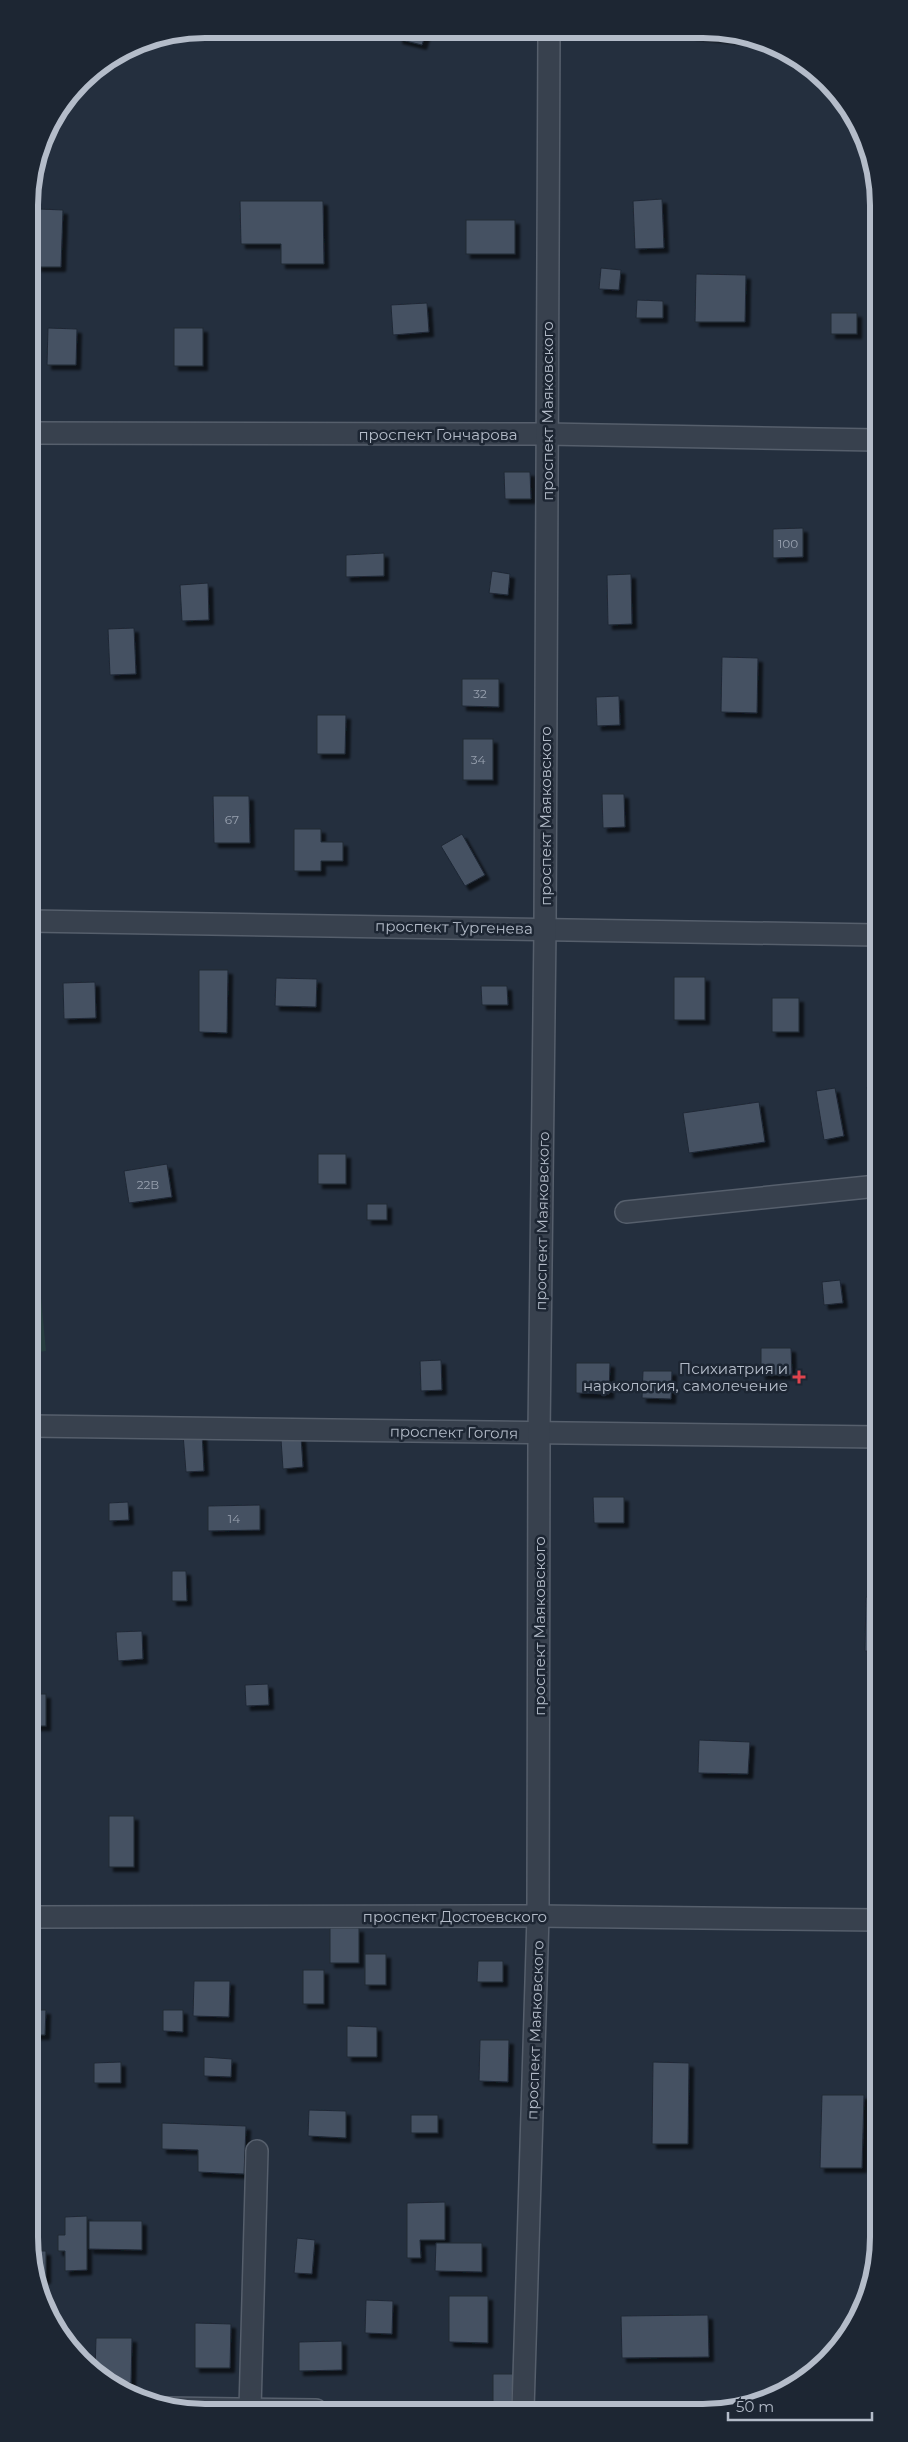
<svg xmlns="http://www.w3.org/2000/svg" width="908" height="2442" font-family="Montserrat,sans-serif">
<defs>
<filter id="shadow"><feDropShadow dx="4.5" dy="4.5" stdDeviation="1" flood-color="#0009"/></filter>
</defs>
<rect width="100%" height="100%" fill="#242f3e"/>
<!-- green -->
<polygon fill="#263c3f" points="37,1255 46,1351 31,1353 31,1256"/>
<!-- building -->
<g fill="#455162" stroke="#1f2835" filter="url(#shadow)">
<polygon points="400,30 427,30 422,45 398,39"/>
<polygon points="692,32 738,32 738,40 691,35"/>
<polygon points="662,199 664,248 635,249 633,201"/>
<polygon points="240,201 323,201 324,264 281,264 281,244 241,244"/>
<polygon points="39,209 63,210 61,267 37,267"/>
<rect x="466" y="220" width="49" height="34"/>
<polygon points="601,268 621,270 619,290 599,289"/>
<polygon points="696,274 746,275 745,322 695,322"/>
<polygon points="637,300 663,301 663,318 636,318"/>
<polygon points="427,303 429,332 393,335 391,305"/>
<rect x="831" y="313" width="26" height="21"/>
<polygon points="48,328 77,329 76,365 47,365"/>
<rect x="174" y="328" width="29" height="38"/>
<polygon points="504,472 530,472 531,499 505,499"/>
<polygon points="803,528 803,557 773,558 773,529"/>
<polygon points="384,553 384,576 346,577 346,555"/>
<polygon points="492,571 510,574 508,595 489,593"/>
<polygon points="631,574 632,624 608,625 607,575"/>
<polygon points="208,583 209,620 182,621 180,585"/>
<polygon points="134,628 136,674 110,675 108,629"/>
<polygon points="722,657 758,658 757,713 721,712"/>
<polygon points="462,679 499,679 499,707 462,706"/>
<polygon points="619,696 620,725 597,726 596,697"/>
<polygon points="317,715 346,715 345,754 317,754"/>
<rect x="463" y="739" width="30" height="41"/>
<polygon points="602,794 624,794 625,827 603,828"/>
<polygon points="213,796 249,796 250,843 214,843"/>
<polygon points="294,829 321,829 321,842 343,842 343,861 321,861 321,871 294,871"/>
<polygon points="462,834 485,875 465,886 441,846"/>
<polygon points="199,970 228,970 227,1033 199,1032"/>
<rect x="674" y="977" width="31" height="43"/>
<polygon points="276,978 317,979 316,1007 275,1006"/>
<polygon points="95,982 96,1018 64,1019 63,983"/>
<polygon points="481,986 507,986 508,1005 482,1005"/>
<rect x="772" y="998" width="27" height="34"/>
<polygon points="877,1085 877,1126 873,1127 867,1087"/>
<polygon points="835,1088 844,1136 824,1140 816,1091"/>
<polygon points="759,1102 765,1142 689,1153 683,1113"/>
<rect x="318" y="1154" width="28" height="30"/>
<polygon points="167,1164 172,1197 129,1203 124,1171"/>
<rect x="367" y="1204" width="20" height="16"/>
<polygon points="840,1280 843,1303 824,1305 822,1282"/>
<polygon points="761,1348 791,1348 792,1375 761,1375"/>
<polygon points="441,1360 442,1390 421,1391 420,1361"/>
<polygon points="576,1363 610,1363 609,1394 576,1393"/>
<polygon points="643,1371 672,1371 671,1399 642,1398"/>
<polygon points="202,1433 204,1471 186,1472 183,1434"/>
<polygon points="301,1437 303,1467 283,1469 281,1439"/>
<polygon points="593,1497 624,1497 624,1523 594,1523"/>
<polygon points="128,1502 129,1520 109,1521 109,1503"/>
<polygon points="871,1503 878,1503 878,1527 870,1527"/>
<polygon points="260,1505 260,1530 208,1531 208,1506"/>
<polygon points="172,1571 186,1571 187,1601 172,1601"/>
<polygon points="866,1597 878,1597 878,1652 865,1651"/>
<polygon points="142,1631 143,1659 118,1661 116,1632"/>
<polygon points="268,1684 269,1705 246,1706 245,1685"/>
<rect x="31" y="1694" width="15" height="32"/>
<polygon points="699,1740 750,1742 748,1774 698,1773"/>
<rect x="109" y="1816" width="25" height="51"/>
<polygon points="872,1836 878,1836 878,1874 874,1874"/>
<rect x="330" y="1928" width="29" height="35"/>
<rect x="365" y="1954" width="21" height="31"/>
<polygon points="478,1961 503,1961 503,1982 477,1982"/>
<rect x="303" y="1970" width="21" height="34"/>
<polygon points="194,1981 230,1981 229,2017 193,2016"/>
<polygon points="32,2010 46,2010 45,2035 32,2035"/>
<polygon points="163,2010 183,2010 183,2032 163,2031"/>
<polygon points="347,2026 377,2027 377,2057 347,2057"/>
<polygon points="480,2040 509,2040 508,2082 479,2081"/>
<polygon points="204,2057 232,2059 231,2077 204,2076"/>
<polygon points="121,2062 121,2083 94,2083 94,2063"/>
<polygon points="653,2062 689,2063 688,2144 652,2144"/>
<polygon points="822,2095 864,2095 862,2168 820,2168"/>
<polygon points="309,2110 346,2111 346,2138 308,2136"/>
<rect x="411" y="2115" width="27" height="18"/>
<polygon points="162,2123 246,2126 244,2174 198,2172 198,2150 162,2149"/>
<polygon points="445,2202 445,2240 420,2240 421,2258 407,2258 407,2203"/>
<polygon points="87,2216 87,2270 65,2271 65,2251 58,2251 58,2235 65,2235 65,2217"/>
<polygon points="89,2221 142,2221 142,2250 89,2249"/>
<polygon points="297,2238 315,2240 312,2274 294,2273"/>
<polygon points="436,2243 482,2243 482,2272 435,2271"/>
<polygon points="32,2251 46,2251 46,2279 35,2280 32,2272"/>
<polygon points="449,2296 488,2296 488,2343 449,2342"/>
<polygon points="366,2300 393,2301 392,2334 365,2333"/>
<polygon points="708,2315 709,2357 622,2358 621,2316"/>
<polygon points="195,2323 231,2324 230,2368 195,2368"/>
<polygon points="96,2338 132,2338 131,2383 108,2382 95,2373"/>
<polygon points="342,2341 342,2370 299,2371 299,2342"/>
<polygon points="493,2374 513,2374 512,2404 493,2404"/>
</g>
<g fill="none" stroke-linecap="round" stroke-linejoin="round">
<defs>
<g id="minor">
<polyline points="29,433 547,434 876,440"/>
<polyline points="30,921 877,935"/>
<polyline points="626,1212 877,1186"/>
<polyline points="31,1426 878,1437"/>
<polyline points="32,1917 538,1916 878,1920"/>
<polyline points="164,2408 316,2410"/>
<polyline points="250,2409 257,2151"/>
<polyline points="523,2410 538,1916 539,1434 545,929 549,31"/>
</g>
</defs>
<!-- minor casing -->
<use href="#minor" stroke="#565f6c" stroke-width="24"/>
<!-- minor -->
<use href="#minor" stroke="#38414e" stroke-width="21"/>
</g>
<!-- markers -->
<path fill="#e0444e" stroke="#1d2633" stroke-width="2" d="M796.5 1369.5h5v5h5v5h-5v5h-5v-5h-5v-5h5z"/>
<g text-anchor="middle" dominant-baseline="central" stroke-width="5" stroke-linejoin="round" paint-order="stroke">
<!-- number labels -->
<g font-size="12" fill="#98a1af">
<text x="788" y="543">100</text>
<text x="480" y="693">32</text>
<text x="478" y="759">34</text>
<text x="232" y="819">67</text>
<text x="148" y="1184">22В</text>
<text x="234" y="1518">14</text>
</g>
<!-- street labels -->
<g font-size="15" fill="#b4bcc9" stroke="#1d2633">
<text transform="translate(547 411) rotate(-90)">проспект Маяковского</text>
<text x="438" y="434">проспект Гончарова</text>
<text transform="translate(545 816) rotate(-90)">проспект Маяковского</text>
<text transform="translate(454 927) rotate(1)">проспект Тургенева</text>
<text transform="translate(542 1221) rotate(-89)">проспект Маяковского</text>
<text transform="translate(454 1432) rotate(1)">проспект Гоголя</text>
<text transform="translate(539 1626) rotate(-90)">проспект Маяковского</text>
<text x="455" y="1916">проспект Достоевского</text>
<text transform="translate(535 2030) rotate(-88)">проспект Маяковского</text>
</g>
<!-- poi labels -->
<g font-size="15" fill="#b4bcc9" stroke="#1d2633" text-anchor="end">
<text x="788" y="1368">Психиатрия и<tspan x="788" dy="17">наркология, самолечение</tspan></text>
</g>
</g>
<!-- crop -->
<path d="M0 0H908V2442H0ZM205 38H703A167 167 0 0 1 870 205V2237A167 167 0 0 1 703 2404H205A167 167 0 0 1 38 2237V205A167 167 0 0 1 205 38Z" fill="#1d2633" fill-rule="evenodd"/>
<path fill="none" stroke="#b4bcc9" stroke-width="6" d="M205 38H703A167 167 0 0 1 870 205V2237A167 167 0 0 1 703 2404H205A167 167 0 0 1 38 2237V205A167 167 0 0 1 205 38Z"/>
<!-- scale -->
<path d="M728 2412v8h144v-8" fill="none" stroke="#b4bcc9" stroke-width="2.5"/>
<text x="736" y="2412" font-size="15" fill="#b4bcc9" stroke="#1d2633" stroke-width="4" paint-order="stroke">50 m</text>
</svg>
